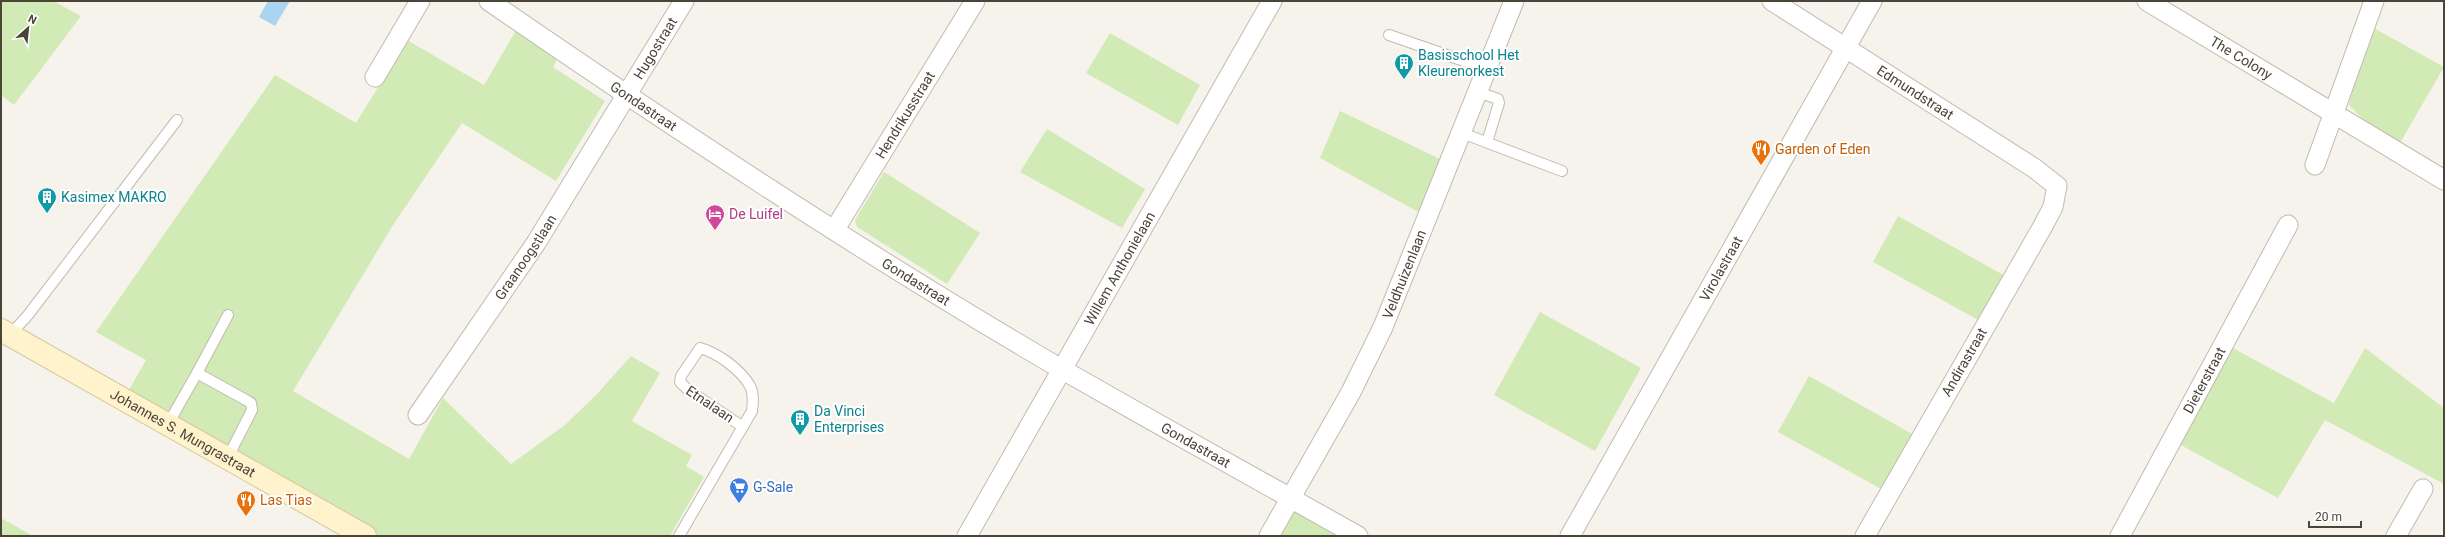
<svg xmlns="http://www.w3.org/2000/svg" width="2445" height="537" font-family="Roboto,sans-serif">
<rect width="100%" height="100%" fill="#f6f3ec"/>
<!-- green -->
<g fill="#d2eab5">
<polygon points="1,1 53,1 81,16 14,105 1,95"/>
<polygon points="518,27 559,55 553,67 605,101 556,181 462,123 393,225 293,391 409,459 443,398 511,464 565,425 597,394 631,356 660,373 632,421 692,455 686,466 704,477 670,536 380,536 128,392 146,360 96,332 275,75 356,123 407,40 484,85"/>
<polygon points="2372,27 2444,67 2400,143 2365,121 2349,105 2350,94"/>
<polygon points="1110,33 1200,85 1178,125 1086,73"/>
<polygon points="1340,111 1442,160 1420,213 1320,158"/>
<polygon points="1047,129 1145,189 1122,228 1020,172"/>
<polygon points="884,172 980,233 947,284 857,227 855,220"/>
<polygon points="1898,216 2007,277 1982,322 1873,262"/>
<polygon points="1540,312 1641,368 1595,451 1494,395"/>
<polygon points="2231,347 2334,403 2365,348 2444,408 2444,484 2325,420 2278,498 2177,443"/>
<polygon points="1809,376 1914,435 1883,490 1778,432"/>
<polygon points="1292,511 1297,511 1343,536 1278,536"/>
<polygon points="1,518 33,536 1,536"/>
</g>
<!-- water -->
<polygon fill="#a9d4f2" points="268,1 290,1 275,26 259,17"/>
<g fill="none" stroke-linecap="round" stroke-linejoin="round">
<defs>
<g id="lane">
<polyline points="1389,35 1487,69"/>
<polyline points="1478,92 1498,99 1499,103 1487,142"/>
<polyline points="1462,133 1562,171"/>
<polyline points="10,335 28,315 177,120"/>
<polyline points="197,373 228,315"/>
<polyline points="168,424 197,373 246,400 251,403 252,410 228,457"/>
<path d="M679,536L752,411C753,403 754,394 750,386C741,370 718,353 700,348L681,376L680,382L688,390L743,427"/>
</g>
<g id="street">
<path id="s1" d="M489,1C676,130 867,256 1063,370C1161,426 1260,481 1358,536"/>
<path id="s2" d="M1772,1L2034,168L2057,186L2053,207L2043,226L1865,536"/>
<path id="s3" d="M2147,1L2444,180"/>
<polyline points="375,77 420,1"/>
<polyline points="2315,165 2374,1"/>
<path id="s4" d="M835,229L975,1"/>
<path id="s5" d="M418,415L536,243L684,1"/>
<path id="s6" d="M967,536L1272,1"/>
<path id="s7" d="M1269,536L1351,392L1383,327L1514,1"/>
<path id="s8" d="M1570,536L1872,1"/>
<path id="s9" d="M2120,536L2288,225"/>
<polyline points="2396,536 2423,489"/>
</g>
<g id="secondary">
<path id="s10" d="M1,330L365,536"/>
</g>
</defs>
<!-- lane casing -->
<use href="#lane" stroke="#c2bbae" stroke-width="12"/>
<!-- street casing -->
<use href="#street" stroke="#c2bbae" stroke-width="21"/>
<!-- secondary casing -->
<use href="#secondary" stroke="#d6c79b" stroke-width="24"/>
<!-- lane -->
<use href="#lane" stroke="#fff" stroke-width="10"/>
<!-- street -->
<use href="#street" stroke="#fff" stroke-width="19"/>
<!-- secondary -->
<use href="#secondary" stroke="#fff3cd" stroke-width="22"/>
</g>
<!-- icons -->
<defs>
<symbol id="building-pin" viewBox="-11 -11 22 30"><path d="M0 17L-7.5 6A9.5 9.5 0 1 1 7.5 6Z" fill="#0f9aa8" stroke="#fff"/><path d="M-4-6H4V6H1V3H-1V6H-4ZM-2.5-4.3h1.7v1.8h-1.7ZM.8-4.3h1.7v1.8H.8ZM-2.5-1h1.7V.8h-1.7ZM.8-1h1.7V.8H.8Z" fill="#fff"/></symbol>
<symbol id="restaurant-pin" viewBox="-11 -11 22 30"><path d="M0 17L-7.5 6A9.5 9.5 0 1 1 7.5 6Z" fill="#e8710a" stroke="#fff"/><path d="M-5-6h1v4h1v-4h1v4h1v-4h1v5L-1.5 .5V6h-2V.5L-5-1ZM5-6V6H3V1.5H1.5Q1.5-4 5-6Z" fill="#fff"/></symbol>
<symbol id="hotel-pin" viewBox="-11 -11 22 30"><path d="M0 17L-7.5 6A9.5 9.5 0 1 1 7.5 6Z" fill="#d1479c" stroke="#fff"/><path d="M-6-4.5h1.5V1H6V5H4.5V3h-9V5H-6ZM-4 0a1.8 1.8 0 1 1 3.6 0ZM.5 0V-2.5h3Q6-2.5 6 0Z" fill="#fff"/></symbol>
<symbol id="supermarket-pin" viewBox="-11 -11 22 30"><path d="M0 17L-7.5 6A9.5 9.5 0 1 1 7.5 6Z" fill="#3f7fe0" stroke="#fff"/><path d="M-6-5.5h2.5l.6 2H6L4.5 2H-2.5L-4.4-4H-6ZM-1.5 3.2a1.3 1.3 0 1 0 .1 0ZM3 3.2a1.3 1.3 0 1 0 .1 0Z" fill="#fff"/></symbol>
</defs>
<g fill-rule="evenodd">
<use href="#building-pin" x="1393" y="52" width="22" height="30"/>
<use href="#restaurant-pin" x="1750" y="138" width="22" height="30"/>
<use href="#building-pin" x="36" y="186" width="22" height="30"/>
<use href="#hotel-pin" x="704" y="203" width="22" height="30"/>
<use href="#building-pin" x="789" y="408" width="22" height="30"/>
<use href="#supermarket-pin" x="728" y="476" width="22" height="30"/>
<use href="#restaurant-pin" x="235" y="489" width="22" height="30"/>
</g>
<g text-anchor="middle" dominant-baseline="central" stroke-width="4" stroke-linejoin="round" paint-order="stroke">
<!-- street labels -->
<g font-size="14" fill="#4b4439" stroke="#fff">
<text stroke="none"><textPath href="#s5" startOffset="437">Hugostraat</textPath></text>
<text stroke="none"><textPath href="#s3" startOffset="110">The Colony</textPath></text>
<text stroke="none"><textPath href="#s2" startOffset="170">Edmundstraat</textPath></text>
<text stroke="none"><textPath href="#s1" startOffset="187">Gondastraat</textPath></text>
<text stroke="none"><textPath href="#s4" startOffset="134">Hendrikusstraat</textPath></text>
<text stroke="none"><textPath href="#s5" startOffset="191">Graanoogstlaan</textPath></text>
<text stroke="none"><textPath href="#s8" startOffset="307">Virolastraat</textPath></text>
<text stroke="none"><textPath href="#s6" startOffset="308">Willem Anthonielaan</textPath></text>
<text stroke="none"><textPath href="#s7" startOffset="295">Veldhuizenlaan</textPath></text>
<text stroke="none"><textPath href="#s1" startOffset="511">Gondastraat</textPath></text>
<text transform="translate(1964 362) rotate(-60)">Andirastraat</text>
<text stroke="none"><textPath href="#s9" startOffset="177">Dieterstraat</textPath></text>
<text transform="translate(710 404) rotate(34)">Etnalaan</text>
<text stroke="none"><textPath href="#s10" startOffset="209">Johannes S. Mungrastraat</textPath></text>
<text stroke="none"><textPath href="#s1" startOffset="835">Gondastraat</textPath></text>
</g>
<!-- culture labels -->
<g font-size="14" fill="#0d838f" stroke="#fff" text-anchor="start">
<text x="1418" y="55">Basisschool Het<tspan x="1418" dy="16">Kleurenorkest</tspan></text>
<text x="61" y="197">Kasimex MAKRO</text>
<text x="814" y="411">Da Vinci<tspan x="814" dy="16">Enterprises</tspan></text>
</g>
<!-- food labels -->
<g font-size="14" fill="#c56008" stroke="#fff" text-anchor="start">
<text x="1775" y="149">Garden of Eden</text>
<text x="260" y="500">Las Tias</text>
</g>
<!-- hotel labels -->
<g font-size="14" fill="#b23c85" stroke="#fff" text-anchor="start">
<text x="729" y="214">De Luifel</text>
</g>
<!-- shop labels -->
<g font-size="14" fill="#366cbe" stroke="#fff" text-anchor="start">
<text x="753" y="487">G-Sale</text>
</g>
</g>
<!-- border -->
<rect width="2445" height="537" fill="none" stroke="#4b4439" stroke-width="4"/>
<!-- north arrow -->
<g transform="translate(28 28) rotate(27)" stroke="#ffffff" stroke-width="3" paint-order="stroke">
<path d="M0-3L7 15L0 10L-7 15Z" fill="#4b4439"/>
<text y="-6" font-size="11" font-weight="bold" text-anchor="middle" fill="#4b4439">N</text>
</g>
<!-- scale -->
<path d="M2309 521v6h52v-6" fill="none" stroke="#4b4439" stroke-width="2"/>
<text x="2315" y="521" font-size="12" fill="#4b4439" stroke="#ffffff" stroke-width="3" paint-order="stroke">20 m</text>
</svg>
